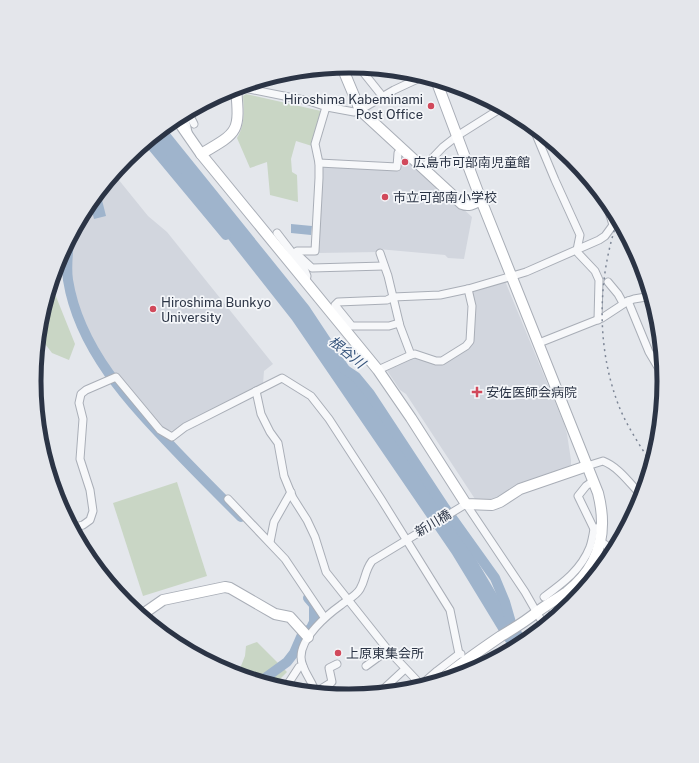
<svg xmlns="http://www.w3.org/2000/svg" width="699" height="763" font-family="'Public Sans','Noto Sans JP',sans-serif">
<rect width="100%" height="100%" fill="#e4e7ec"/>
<!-- built -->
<g fill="#d2d6de">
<polygon points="402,154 472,217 464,259 448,258 445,255 378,249 378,252 318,253 321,178 323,165 399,169 400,155"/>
<polygon points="114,174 148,216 167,232 273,364 264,371 263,384 188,422 176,431 166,430 162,427 136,398 118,374 114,375 92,344 80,320 70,281 70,238 87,206"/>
<polygon points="505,281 564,424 567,434 571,460 571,465 567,469 497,499 488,501 475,499 406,394 400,390 386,369 415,356 436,363 469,348 471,292"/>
</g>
<!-- green -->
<g fill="#c9d6c5">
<path d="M246,94L321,111L312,146L296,141L291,159L292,172L297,175L298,202L270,195L267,162L250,168L237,138C245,125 244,112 243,96Z"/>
<polygon points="51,284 75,344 69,360 52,353 39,336 40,320"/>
<polygon points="177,482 207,576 143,596 113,503"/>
<polygon points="257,642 287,672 281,678 271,686 237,676 245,656 246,646"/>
</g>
<!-- water -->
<g fill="#9fb4cc">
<polygon points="165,127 309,306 470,549 502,603 528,641 511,651 452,554 292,320 166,160 152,138"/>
<polygon points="101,196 106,216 94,219 90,203 94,198"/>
<polygon points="291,224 312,226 311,235 291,233"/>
</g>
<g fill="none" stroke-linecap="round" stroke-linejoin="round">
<!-- river -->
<g stroke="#9fb4cc" stroke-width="10">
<polyline points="148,141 226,235"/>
<path d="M69,240C68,253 66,267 68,280C79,349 130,403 177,452C198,474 219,495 241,517"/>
<polyline points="344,369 356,377 370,394 445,508 495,578 505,602 518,647"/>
<polyline points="262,683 265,678 287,662 294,653 301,637 311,628 314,622 314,605 308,598"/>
</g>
<defs>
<g id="street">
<polyline points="359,67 383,97"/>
<polyline points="239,87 309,101 327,107 354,112 360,110 394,90 424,76"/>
<polyline points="188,112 194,124"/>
<polyline points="184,114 188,132"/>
<polyline points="532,125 555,180 580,235 577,250 578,253 595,271 599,280 598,320"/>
<polyline points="319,163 397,167 398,153 402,149"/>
<polyline points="423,168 443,147 457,136 503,107"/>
<polyline points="277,233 304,268 307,276 306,281"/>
<polyline points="380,253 388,276 400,326 411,355"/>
<polyline points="293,254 297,251 315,251 319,178 319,163 315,144 326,107"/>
<polyline points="293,254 298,255 312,268 384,266"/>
<polyline points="608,282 618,294 623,303"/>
<polyline points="628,301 649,352 665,379"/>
<polyline points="399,323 389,326 352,326 335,305 338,302 387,300 393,297 440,295 468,289 526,272 599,240 605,236 613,225 609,212 613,208"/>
<polyline points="539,343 602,318 628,301 634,299 652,296"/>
<polyline points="378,370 411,355 415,354 436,361 442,361 466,346 470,341 472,306 468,289"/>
<polyline points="256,391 261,414 270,432 278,443 284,476 293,498 307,520 315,537 326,572 388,650 423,687"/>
<path d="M587,466L603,461C619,467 631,485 643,497"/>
<polyline points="593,481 586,486 578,496 594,529"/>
<polyline points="228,499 285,559 324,617"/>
<polyline points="466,504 525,592 545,627"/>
<polyline points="72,528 83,525 90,520 93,511 90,490 80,459 83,419 79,403 81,394 86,390 116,377 160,430 172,437 185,427 197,421 282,378 311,396 329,419 381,499 450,610 459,654"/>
<polyline points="270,542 274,522 291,492"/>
<polyline points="601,542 606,545 613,555"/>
<path d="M544,597C563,583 581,570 590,547C592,541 593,535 594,529L602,526"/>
<polyline points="553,612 560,608 566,610"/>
<polyline points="366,666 388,650"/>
<polyline points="459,676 470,668 470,666"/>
<polyline points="421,685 437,671 459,654 461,654"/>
<polyline points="284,690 299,667 303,666"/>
<polyline points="316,692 332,682 329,668 337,664"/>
<path d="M316,694C313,681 301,670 301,657C301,637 327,615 341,605C347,600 356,596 360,589C366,579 364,572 372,561L466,504"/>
<polyline points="378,694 405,669"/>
</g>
<g id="secondary">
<path d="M342,67L360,110L462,204C469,207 475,203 481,200"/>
<path d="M436,80L481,200L598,493C608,532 600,566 567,592C557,599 546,605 537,612C526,621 513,629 501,636C479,651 457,666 437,683"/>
<polyline points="176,118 201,154 378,370 411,418 466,504 492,505 500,502 520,489 587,466"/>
<path d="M201,154C239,132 240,132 236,88"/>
<polyline points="140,616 163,600 225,587 230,588 275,614 290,617 308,637"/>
</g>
</defs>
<!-- street casing -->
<use href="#street" stroke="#a9aeb7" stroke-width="9"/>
<!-- secondary casing -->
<use href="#secondary" stroke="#a9aeb7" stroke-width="12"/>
<!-- street -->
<use href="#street" stroke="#f7f8fa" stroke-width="7"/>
<!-- secondary -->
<use href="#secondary" stroke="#fff" stroke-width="10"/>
<!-- rail -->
<path stroke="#7d8696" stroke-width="1.5" stroke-dasharray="2 4" stroke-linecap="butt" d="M618,219C598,276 596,343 617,401C625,424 640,445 652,465"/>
</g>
<!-- markers -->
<g fill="#d1495b" stroke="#f4f6f9" stroke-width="1.5">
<circle cx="431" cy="106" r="4"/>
<circle cx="405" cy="162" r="4"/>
<circle cx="385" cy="197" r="4"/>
<circle cx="153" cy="309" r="4"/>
<path d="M475 386h4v4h4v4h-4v4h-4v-4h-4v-4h4z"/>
<circle cx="338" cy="653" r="4"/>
</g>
<g text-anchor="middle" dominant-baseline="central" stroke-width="3.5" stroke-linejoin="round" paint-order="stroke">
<!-- poi labels -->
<g font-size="13" fill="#2b3445" stroke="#f4f6f9" text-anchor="start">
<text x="423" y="99" text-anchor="end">Hiroshima Kabeminami<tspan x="423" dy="15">Post Office</tspan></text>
<text x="413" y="162">広島市可部南児童館</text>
<text x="393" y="197">市立可部南小学校</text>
<text x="161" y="302">Hiroshima Bunkyo<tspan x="161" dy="15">University</tspan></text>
<text x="486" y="392">安佐医師会病院</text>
<text x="346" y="653">上原東集会所</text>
</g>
<!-- street labels -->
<g font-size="13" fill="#2b3445" stroke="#f4f6f9">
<text transform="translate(433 523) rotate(-31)">新川橋</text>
</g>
<!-- water labels -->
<g font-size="14" font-style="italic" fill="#34527a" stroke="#f4f6f9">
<text transform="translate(347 352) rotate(39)">根谷川</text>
</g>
</g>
<!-- crop -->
<path d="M0 0H699V763H0ZM41 381a308 308 0 1 1 616 0a308 308 0 1 1-616 0Z" fill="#e4e6eb" fill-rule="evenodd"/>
<path fill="none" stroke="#2b3445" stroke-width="5" d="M41 381a308 308 0 1 1 616 0a308 308 0 1 1-616 0Z"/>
</svg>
